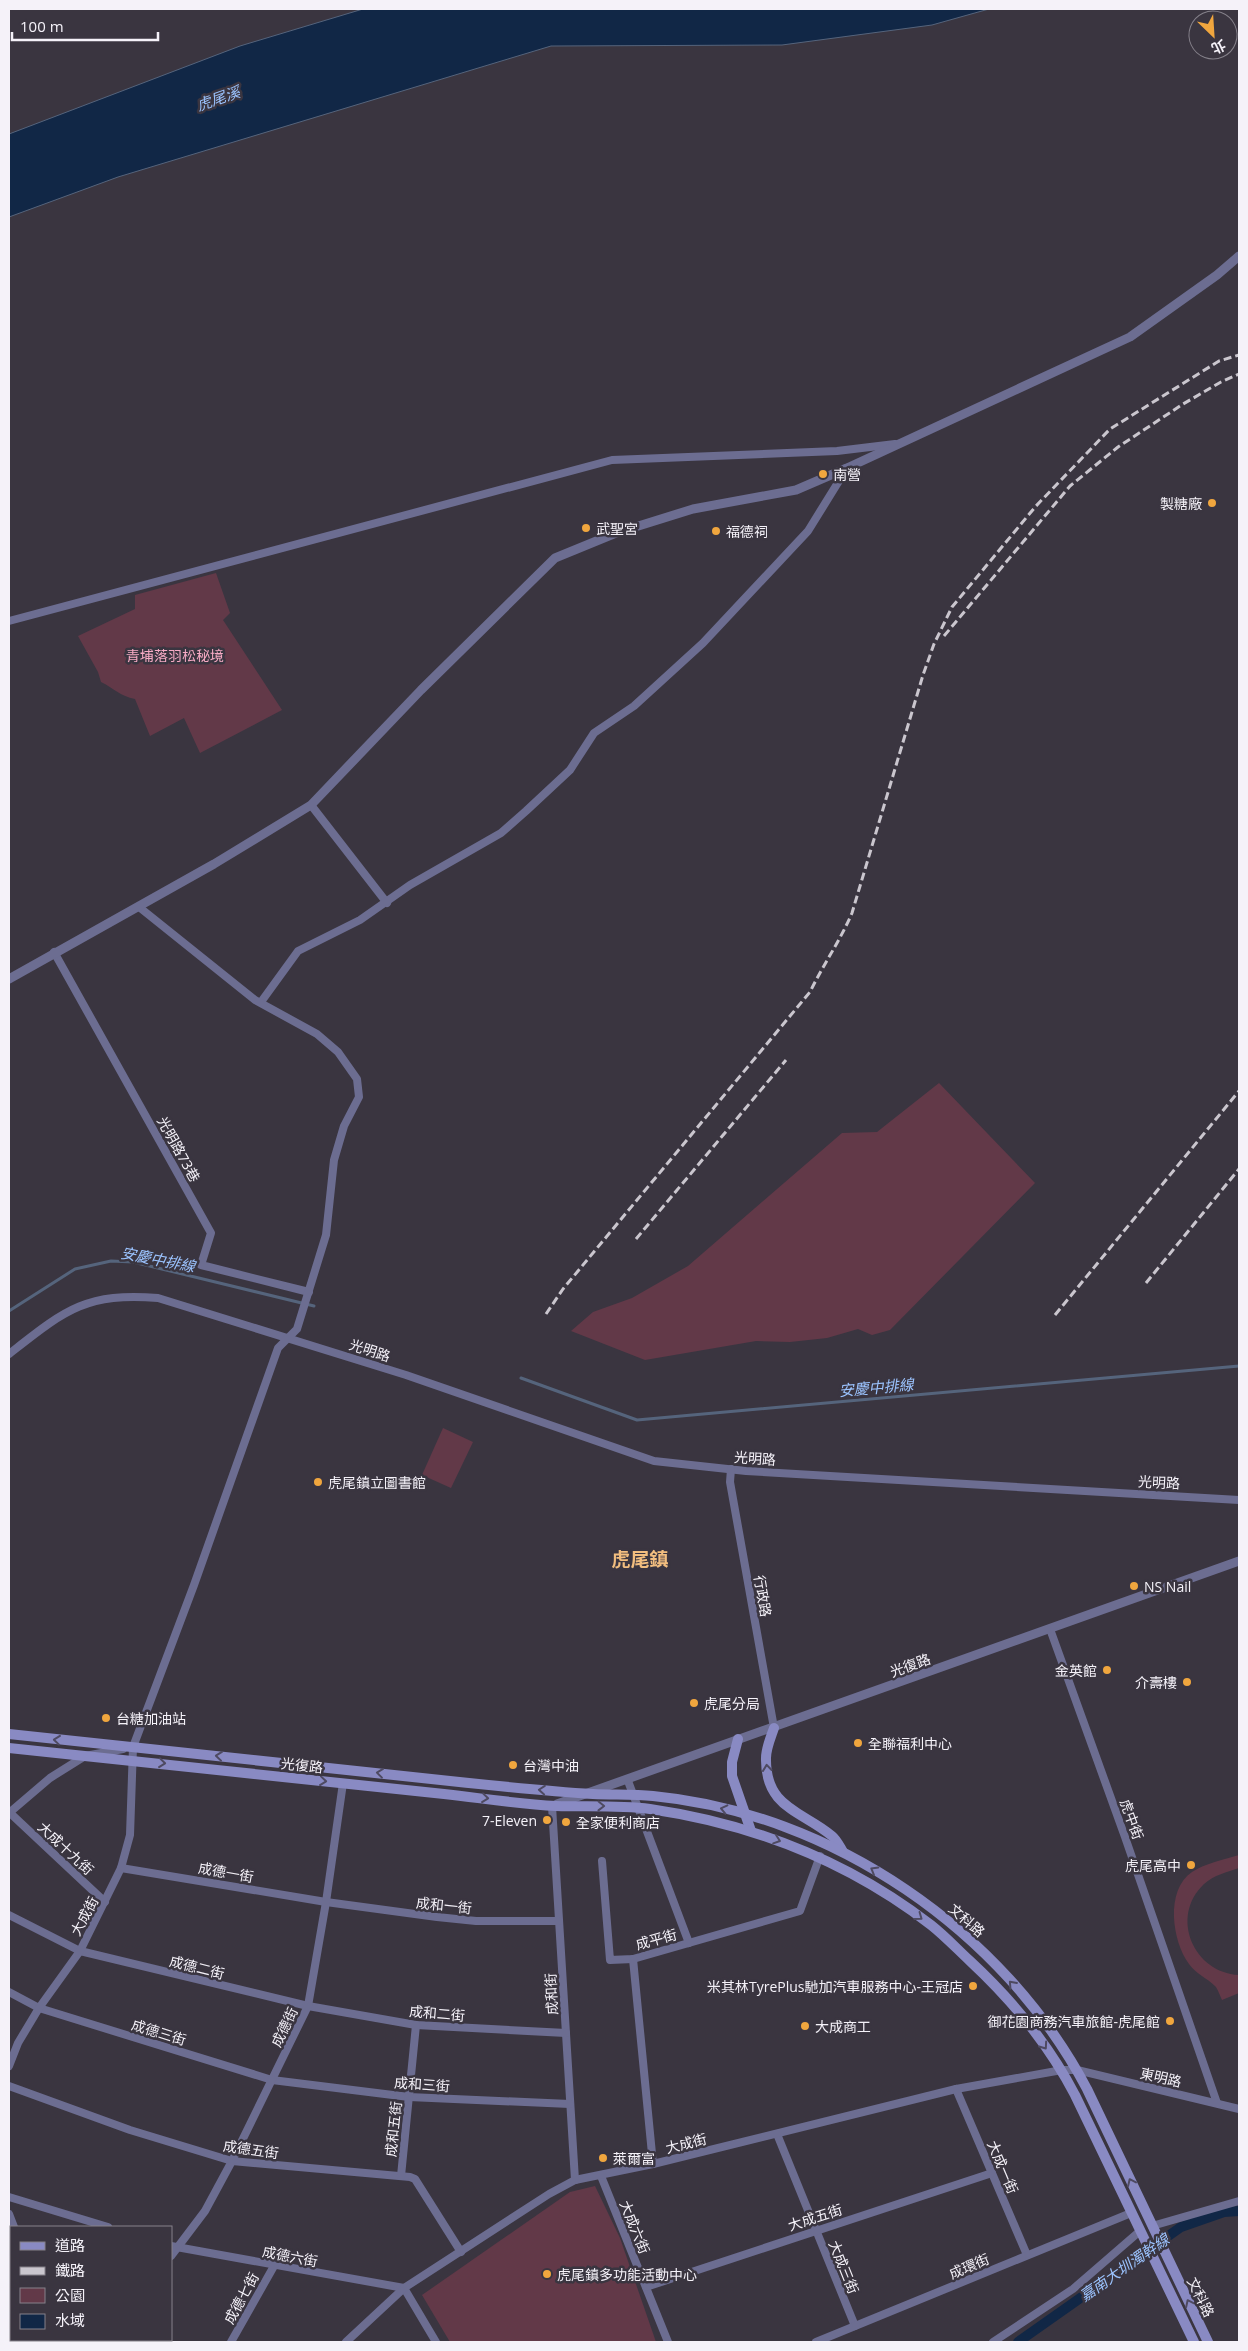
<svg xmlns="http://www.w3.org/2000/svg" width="1248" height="2351" font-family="'Open Sans','Noto Sans TC',sans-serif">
<rect width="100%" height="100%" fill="#3a3540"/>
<!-- green -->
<g fill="#623948">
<path d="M216,573L230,613L223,620L282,710L200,753L184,718L150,736L135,699C120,696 115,689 101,682L98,672L78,636L135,609V595Z"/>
<polygon points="939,1083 1035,1183 890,1330 872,1335 858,1329 827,1338 790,1342 756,1341 645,1360 571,1331 593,1312 632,1298 688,1266 842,1133 877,1132"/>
<polygon points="443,1428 473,1442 451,1488 422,1475"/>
<path d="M1239,1855V1868C1227,1872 1214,1875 1204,1884C1169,1917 1194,1973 1239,1975V1993L1222,2000C1220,1996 1218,1989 1215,1986C1207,1978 1196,1974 1189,1964C1172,1941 1165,1890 1192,1872C1203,1864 1226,1859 1239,1855Z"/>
<polygon points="595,2186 620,2238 656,2342 450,2342 422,2295 570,2192"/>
</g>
<!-- water -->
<polygon fill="#112746" stroke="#55647c" points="363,9 989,9 932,25 782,45 551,46 118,177 9,217 9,134 240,46"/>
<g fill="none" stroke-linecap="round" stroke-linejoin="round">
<!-- stream -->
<g stroke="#55647c" stroke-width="3">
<polyline points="9,1311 75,1269 111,1261 133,1262 314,1306"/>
<polyline points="521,1378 637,1420 1239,1366"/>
</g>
<!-- canal -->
<polyline stroke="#112746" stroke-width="10" points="1018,2342 1181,2227 1224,2212 1239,2211"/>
<!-- minor -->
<g stroke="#6c6d91" stroke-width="8">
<polyline points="9,621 612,460 837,451 895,444"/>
<polyline points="311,805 387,903"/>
<polyline points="54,952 211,1233 201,1265 309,1292"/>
<polyline points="261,1002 298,951 360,920 410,885 501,833 526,811 570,770 594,733 634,706 703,643 808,531 847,468"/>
<path d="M9,1354C64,1311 85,1292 158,1298L406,1375L654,1461L746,1471L1239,1500"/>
<polyline points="731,1469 730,1482 774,1728"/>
<polyline points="1050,1629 1125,1837 1217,2103"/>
<polyline points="628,1781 689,1943"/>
<polyline points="552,1806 575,2180"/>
<polyline points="9,1812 105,1902"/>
<polyline points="9,1813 50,1778 85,1756 123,1749"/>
<polyline points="602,1861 610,1960 633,1959 800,1911 820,1856"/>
<polyline points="121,1868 326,1902 437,1917 476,1921 559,1921"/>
<polyline points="9,1915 80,1951 308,2006 416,2025 566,2033"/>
<polyline points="633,1959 653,2164"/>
<polyline points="9,1992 39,2008 272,2080 409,2097 570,2104"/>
<polyline points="9,2066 18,2043 39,2008 80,1951 121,1868 130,1835 133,1747 194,1585 278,1348 297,1329 326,1235 334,1160 344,1126 359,1097 357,1079 338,1052 317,1034 255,1000 139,907"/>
<polyline points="9,2086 130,2130 232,2161 410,2177 415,2179 461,2252"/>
<polyline points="956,2089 1027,2255"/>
<polyline points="777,2134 855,2326"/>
<polyline points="401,2176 416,2025"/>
<polyline points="601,2176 668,2342"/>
<polyline points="9,2197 108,2227"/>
<polyline points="9,2214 14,2227"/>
<polyline points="1152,2226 1239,2201"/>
<polyline points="171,2246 404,2288 436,2342"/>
<polyline points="171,2256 205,2211 232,2161 308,2006 326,1902 343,1783"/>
<polyline points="9,2281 11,2279"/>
<polyline points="646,2287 992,2173"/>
<polyline points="86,2342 89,2340"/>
<polyline points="231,2342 274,2266"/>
<polyline points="346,2342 404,2288 549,2194 575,2180 653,2164 956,2089 1062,2070 1077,2070 1239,2109"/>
<polyline points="816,2342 1131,2213"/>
<polyline points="993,2342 1073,2289 1140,2231"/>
</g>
<!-- tertiary -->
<g stroke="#6c6d91" stroke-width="9">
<polyline points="9,979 214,864 311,805 421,690 555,558 616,533 693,509 796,490 847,468 1130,337 1217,275 1239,256"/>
<polyline points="557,1804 1239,1561"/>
</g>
<!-- secondary -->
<g stroke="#898ac3" stroke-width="10">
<path d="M774,1728C771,1737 766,1748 766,1758C765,1808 802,1811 832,1836C837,1840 840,1847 843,1852"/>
<path d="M9,1734C156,1750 303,1766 450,1781C497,1786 545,1791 593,1794C613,1795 633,1794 653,1796C832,1813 1004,1931 1087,2089L1208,2342"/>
<polyline points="738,1739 732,1762 732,1776 751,1831"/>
<path d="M9,1748C154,1763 299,1779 444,1794C481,1798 518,1804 556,1806C587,1807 619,1805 650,1809C753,1824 848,1861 931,1925C945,1936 957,1949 970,1961C1012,2000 1049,2045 1075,2095L1194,2342"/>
</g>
<!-- rail -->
<g stroke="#cac6ce" stroke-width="3" stroke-dasharray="8 4" stroke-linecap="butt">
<polyline points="944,636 1070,486 1118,447 1183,404 1221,382 1239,374"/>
<polyline points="636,1239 786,1060"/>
<polyline points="1146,1283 1239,1169"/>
<path d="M546,1314L563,1289L810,992C823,965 840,941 852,913L923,675L934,644L952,607L1036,506L1110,429L1219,361L1239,355"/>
<polyline points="1055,1315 1239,1091"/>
</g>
</g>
<!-- one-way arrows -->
<defs><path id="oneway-chevron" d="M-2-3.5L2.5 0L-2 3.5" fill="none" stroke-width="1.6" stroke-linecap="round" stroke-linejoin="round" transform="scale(1.25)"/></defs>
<g stroke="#4e4a61">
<use href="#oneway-chevron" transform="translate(57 1740) rotate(-174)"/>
<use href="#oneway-chevron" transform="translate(219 1756) rotate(-174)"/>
<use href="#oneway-chevron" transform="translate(162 1763) rotate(6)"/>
<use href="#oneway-chevron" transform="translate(767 1768) rotate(-96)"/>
<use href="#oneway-chevron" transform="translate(380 1773) rotate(-173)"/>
<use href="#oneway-chevron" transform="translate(323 1781) rotate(6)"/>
<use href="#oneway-chevron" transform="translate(542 1790) rotate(-175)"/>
<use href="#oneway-chevron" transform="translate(485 1798) rotate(6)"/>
<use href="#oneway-chevron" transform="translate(601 1806) rotate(1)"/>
<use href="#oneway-chevron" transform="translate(724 1809) rotate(-167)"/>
<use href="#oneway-chevron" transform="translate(777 1840) rotate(19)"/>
<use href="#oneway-chevron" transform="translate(874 1870) rotate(-150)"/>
<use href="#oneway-chevron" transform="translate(919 1917) rotate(36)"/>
<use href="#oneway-chevron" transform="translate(1012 1984) rotate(-132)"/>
<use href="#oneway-chevron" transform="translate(1044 2046) rotate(55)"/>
<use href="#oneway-chevron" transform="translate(1131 2182) rotate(-115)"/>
<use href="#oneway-chevron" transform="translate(1189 2303) rotate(-116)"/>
</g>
<!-- markers -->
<g fill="#f0a63e" stroke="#3a3540" stroke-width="2">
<circle cx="823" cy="474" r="5"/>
<circle cx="1212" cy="503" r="5"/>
<circle cx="586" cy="528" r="5"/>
<circle cx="716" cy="531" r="5"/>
<circle cx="318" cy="1482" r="5"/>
<circle cx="1134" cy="1586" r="5"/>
<circle cx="1107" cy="1670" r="5"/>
<circle cx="1187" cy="1682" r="5"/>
<circle cx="694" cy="1703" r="5"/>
<circle cx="106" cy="1718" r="5"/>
<circle cx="858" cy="1743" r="5"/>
<circle cx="513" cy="1765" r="5"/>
<circle cx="547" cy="1820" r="5"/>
<circle cx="566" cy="1822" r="5"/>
<circle cx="1191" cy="1865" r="5"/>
<circle cx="973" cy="1986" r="5"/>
<circle cx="1170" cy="2021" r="5"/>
<circle cx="805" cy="2026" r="5"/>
<circle cx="603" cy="2158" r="5"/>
<circle cx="547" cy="2274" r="5"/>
</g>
<g text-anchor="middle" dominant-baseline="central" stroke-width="5" stroke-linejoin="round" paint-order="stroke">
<!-- poi labels -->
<g font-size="14" fill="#f5f2f9" stroke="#3a3540" text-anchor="start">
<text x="833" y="474">南營</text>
<text x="1202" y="503" text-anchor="end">製糖廠</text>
<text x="596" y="528">武聖宮</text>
<text x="726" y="531">福德祠</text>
<text x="328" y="1482">虎尾鎮立圖書館</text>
<text x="1144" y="1586">NS Nail</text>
<text x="1097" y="1670" text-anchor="end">金英館</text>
<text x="1177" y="1682" text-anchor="end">介壽樓</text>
<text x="704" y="1703">虎尾分局</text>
<text x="116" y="1718">台糖加油站</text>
<text x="868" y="1743">全聯福利中心</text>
<text x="523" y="1765">台灣中油</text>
<text x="537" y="1820" text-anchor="end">7-Eleven</text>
<text x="576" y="1822">全家便利商店</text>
<text x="1181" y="1865" text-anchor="end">虎尾高中</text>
<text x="963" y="1986" text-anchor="end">米其林TyrePlus馳加汽車服務中心-王冠店</text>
<text x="1160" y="2021" text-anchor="end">御花園商務汽車旅館-虎尾館</text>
<text x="815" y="2026">大成商工</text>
<text x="613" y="2158">萊爾富</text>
<text x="557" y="2274">虎尾鎮多功能活動中心</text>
</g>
<!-- park labels -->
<g font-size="14" fill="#f7abc5" stroke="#3a3540">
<text x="175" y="655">青埔落羽松秘境</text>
</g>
<!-- street labels -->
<g font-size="14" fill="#f5f2f9" stroke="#3a3540">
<text transform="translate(179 1149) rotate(61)">光明路73巷</text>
<text transform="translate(370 1350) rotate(18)">光明路</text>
<text transform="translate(755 1458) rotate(4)">光明路</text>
<text transform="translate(1159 1482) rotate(3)">光明路</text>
<text transform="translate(763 1596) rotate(80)">行政路</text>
<text transform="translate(910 1665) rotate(-20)">光復路</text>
<text transform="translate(302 1765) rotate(6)">光復路</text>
<text transform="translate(1132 1819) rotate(70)">虎中街</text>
<text transform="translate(66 1848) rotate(43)">大成十九街</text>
<text transform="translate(226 1872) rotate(10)">成德一街</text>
<text transform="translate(444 1905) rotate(6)">成和一街</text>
<text transform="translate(84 1916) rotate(-62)">大成街</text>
<text transform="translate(967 1920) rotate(41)">文科路</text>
<text transform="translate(656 1939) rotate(-15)">成平街</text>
<text transform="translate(197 1967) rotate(14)">成德二街</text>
<text transform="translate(551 1994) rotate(-93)">成和街</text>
<text transform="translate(437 2013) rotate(5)">成和二街</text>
<text transform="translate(284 2027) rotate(-64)">成德街</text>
<text transform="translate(159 2032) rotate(17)">成德三街</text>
<text transform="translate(1161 2077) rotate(13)">東明路</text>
<text transform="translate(422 2084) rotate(4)">成和三街</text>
<text transform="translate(393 2129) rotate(-84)">成和五街</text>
<text transform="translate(686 2143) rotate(-14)">大成街</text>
<text transform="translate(251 2149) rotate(8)">成德五街</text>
<text transform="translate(1003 2167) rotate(67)">大成一街</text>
<text transform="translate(815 2217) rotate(-18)">大成五街</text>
<text transform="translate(635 2227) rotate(68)">大成六街</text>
<text transform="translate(290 2256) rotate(11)">成德六街</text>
<text transform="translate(969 2266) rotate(-23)">成環街</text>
<text transform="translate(844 2267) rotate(68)">大成三街</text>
<text transform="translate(1201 2297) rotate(64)">文科路</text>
<text transform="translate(241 2298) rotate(-61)">成德七街</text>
</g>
<!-- water labels -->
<g font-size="15" font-style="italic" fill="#9bc3fe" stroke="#3a3540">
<text transform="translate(218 98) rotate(-19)">虎尾溪</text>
<text transform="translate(158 1259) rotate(11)">安慶中排線</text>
<text transform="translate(876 1387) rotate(-5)">安慶中排線</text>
<text transform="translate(1124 2267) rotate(-35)">嘉南大圳濁幹線</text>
</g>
<!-- district labels -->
<g font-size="19" font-weight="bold" fill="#f2be7f" stroke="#3a3540">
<text x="640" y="1559">虎尾鎮</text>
</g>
</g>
<!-- border -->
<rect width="1248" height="2351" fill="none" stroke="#f5f2f9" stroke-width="20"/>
<!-- legend -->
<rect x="10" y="2226" width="162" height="115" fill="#3a3540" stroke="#85818a"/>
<rect x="20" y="2242" width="25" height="8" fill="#898ac3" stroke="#85818a"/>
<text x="55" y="2251" font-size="15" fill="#f5f2f9">道路</text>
<rect x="20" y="2267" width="25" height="8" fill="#cac6ce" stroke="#85818a"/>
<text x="55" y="2276" font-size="15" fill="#f5f2f9">鐵路</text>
<rect x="20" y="2288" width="25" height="15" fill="#623948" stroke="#85818a"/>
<text x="55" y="2301" font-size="15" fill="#f5f2f9">公園</text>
<rect x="20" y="2314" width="25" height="15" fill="#112746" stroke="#85818a"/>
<text x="55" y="2326" font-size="15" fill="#f5f2f9">水域</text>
<!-- north arrow -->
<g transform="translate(1213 35) rotate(155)"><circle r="24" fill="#3a3540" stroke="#85818a"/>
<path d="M0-4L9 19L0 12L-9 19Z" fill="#f0a63e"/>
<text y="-8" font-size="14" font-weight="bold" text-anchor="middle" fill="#f5f2f9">北</text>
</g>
<!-- scale -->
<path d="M12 32v8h146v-8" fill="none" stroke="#f5f2f9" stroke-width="2.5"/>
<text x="20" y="32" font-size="15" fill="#f5f2f9" stroke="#3a3540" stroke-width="4" paint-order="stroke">100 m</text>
</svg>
